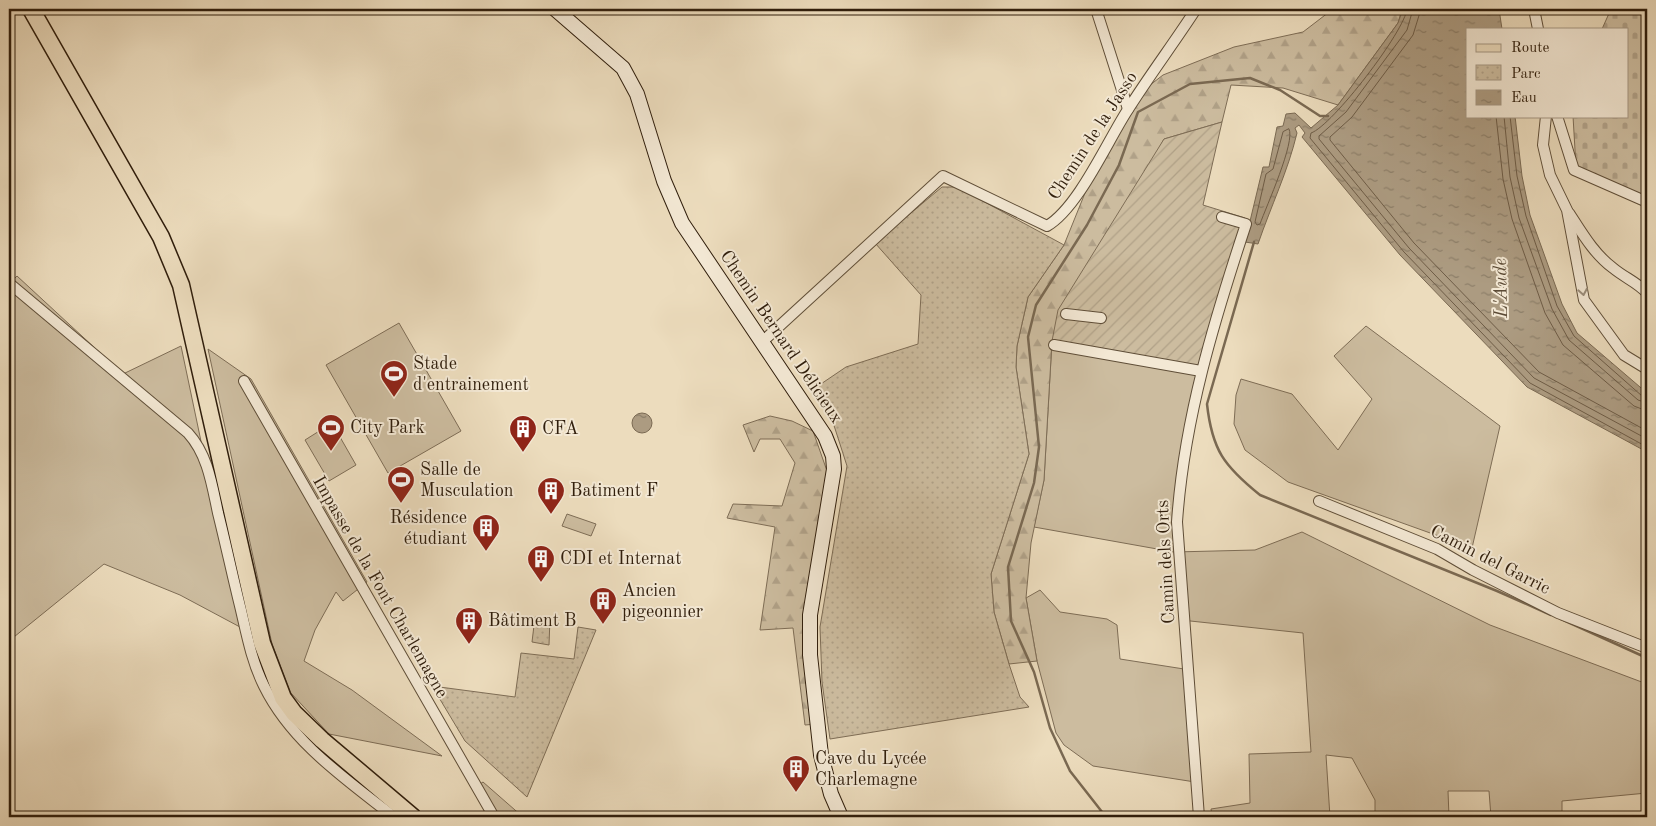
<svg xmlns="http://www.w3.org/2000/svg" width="1656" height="826" font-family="'Old Standard TT',serif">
<defs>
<pattern id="forest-firs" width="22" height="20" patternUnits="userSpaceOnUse" patternTransform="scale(1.25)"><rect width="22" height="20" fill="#ccbc9f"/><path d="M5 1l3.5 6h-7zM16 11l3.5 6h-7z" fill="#b0a188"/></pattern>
<pattern id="cemetery-stones" width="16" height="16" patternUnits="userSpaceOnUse" patternTransform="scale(1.25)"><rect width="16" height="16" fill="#ccbc9f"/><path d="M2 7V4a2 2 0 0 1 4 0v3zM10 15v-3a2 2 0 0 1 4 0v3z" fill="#b0a188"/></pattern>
<pattern id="park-dots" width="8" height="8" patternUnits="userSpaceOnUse" patternTransform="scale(1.25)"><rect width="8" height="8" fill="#ccbc9f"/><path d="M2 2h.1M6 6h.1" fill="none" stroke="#b0a188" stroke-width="1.8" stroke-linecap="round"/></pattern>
<pattern id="garden-furrows" width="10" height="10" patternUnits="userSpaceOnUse" patternTransform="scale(1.25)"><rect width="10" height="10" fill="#ccbc9f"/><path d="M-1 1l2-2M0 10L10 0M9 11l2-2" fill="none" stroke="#b0a188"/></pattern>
<pattern id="water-ripples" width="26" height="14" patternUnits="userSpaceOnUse" patternTransform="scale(1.25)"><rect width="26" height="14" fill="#ac9b81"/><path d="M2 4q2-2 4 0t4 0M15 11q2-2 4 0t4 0" fill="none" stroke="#8c7e68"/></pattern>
</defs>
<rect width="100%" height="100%" fill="#ecdcbd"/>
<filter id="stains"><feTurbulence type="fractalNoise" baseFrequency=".004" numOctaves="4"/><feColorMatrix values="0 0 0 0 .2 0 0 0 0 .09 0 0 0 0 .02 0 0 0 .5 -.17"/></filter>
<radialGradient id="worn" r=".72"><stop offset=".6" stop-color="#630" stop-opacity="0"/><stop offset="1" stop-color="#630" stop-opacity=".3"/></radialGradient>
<!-- grass -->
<g fill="#ccbc9f" stroke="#7e6d56">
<polygon points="17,276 123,374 181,346 240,627 180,595 104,564 9,641 9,284"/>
<polygon points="399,323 461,431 388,473 326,365"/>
<polygon points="1366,326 1500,426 1472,548 1288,482 1245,450 1234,424 1236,395 1241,379 1292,394 1338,450 1372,399 1334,356"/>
<polygon points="1052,341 1198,367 1174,552 1255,550 1302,532 1490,625 1647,684 1647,793 1562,801 1562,817 1491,817 1489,791 1448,791 1449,817 1375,817 1375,800 1352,758 1326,755 1330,817 1212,817 1211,809 1250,803 1249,754 1311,752 1303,633 1181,620 1174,552 1034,527 1044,480"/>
<polygon points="208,349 251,379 367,582 343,601 336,592 315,630 304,661 352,690 442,756 329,734 290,692 272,644"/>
<polygon points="332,423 356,465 329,481 305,440"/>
<polygon points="567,514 596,524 591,536 562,526"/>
<polygon points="1040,590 1060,612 1107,619 1117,625 1120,659 1184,669 1195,782 1093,766 1064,745 1056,733 1037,661 1026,598"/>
<polygon points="483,782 523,817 500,817 480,784"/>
</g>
<!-- forest -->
<g fill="url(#forest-firs)" stroke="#7e6d56">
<polygon points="1333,9 1402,9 1398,23 1338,105 1283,88 1231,85 1222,122 1164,139 1052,341 1044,480 1031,543 1026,598 1037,661 1009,664 994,612 991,574 1029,454 1016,367 1017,346 1028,297 1064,245 1102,151 1132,99 1163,75 1234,47 1303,32"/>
<polygon points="770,416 792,421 813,431 827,471 810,615 817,724 805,725 793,628 760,630 775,527 727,518 733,504 782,506 795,463 780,439 760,439 754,452 743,425"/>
</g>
<!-- cemetery -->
<polygon fill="url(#cemetery-stones)" stroke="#7e6d56" points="1611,9 1647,9 1647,199 1576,167 1573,116 1627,116 1627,29 1602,29"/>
<!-- park -->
<g fill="url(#park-dots)" stroke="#7e6d56">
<polygon points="942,187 957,187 1064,245 1028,297 1017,346 1016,367 1029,454 991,574 994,612 1009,664 1020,697 1029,707 830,739 822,682 820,627 847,466 830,413 812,390 846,367 918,344 921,295 875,243"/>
<polygon points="535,617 550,618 549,645 532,642"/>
<polygon points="578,627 596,630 527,797 465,741 432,686 515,697 521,653 574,659"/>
</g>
<!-- garden -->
<polygon fill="url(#garden-furrows)" stroke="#7e6d56" points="1222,122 1203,205 1245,218 1198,367 1052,341 1058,310 1164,139"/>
<!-- water -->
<g fill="url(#water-ripples)" stroke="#7a6952">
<path d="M1403,9H1499L1502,29H1467V116H1515L1522,176L1530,215L1562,304L1577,333L1647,393V452L1527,387L1400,255L1302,137L1305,133L1299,125L1295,128L1297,133C1288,171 1271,206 1258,244L1245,242L1263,167H1269L1277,127L1283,126L1286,114L1295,113L1311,128L1338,105L1398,23Z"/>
<circle cx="642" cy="423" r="10"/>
</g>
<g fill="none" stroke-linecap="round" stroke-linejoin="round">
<!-- shore -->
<g stroke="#6e5c46" stroke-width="1">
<path d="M1407,9C1405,31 1332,126 1311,133L1310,138L1404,252L1530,383L1647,447"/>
<polyline points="1413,9 1407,30 1346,112 1319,136 1319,139 1409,248 1534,378 1647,439"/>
<polyline points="1421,9 1413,35 1352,117 1330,137 1330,140 1414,243 1539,372 1647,431"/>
<polyline points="1496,116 1503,179 1512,219 1545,313 1563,345 1634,406 1647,411"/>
<polyline points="1504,116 1510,177 1519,218 1552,309 1569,340 1638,400 1647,403"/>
<polyline points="1510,116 1517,176 1526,216 1557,306 1574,336 1642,396 1647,397"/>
<path d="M1289,129C1296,141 1266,207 1260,224L1257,225L1255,222L1266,174L1273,169L1283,132Z"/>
</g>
<!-- stream -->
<g stroke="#7a6952" stroke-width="2.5">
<path d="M1254,242L1207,404C1212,450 1224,466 1260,495L1497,591L1551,615"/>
<polyline points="1561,619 1647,658"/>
<polyline points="1106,817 1070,771 1050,728 1034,672 1011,621 1008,567 1034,483 1039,447 1028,337 1036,305 1087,225 1119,165 1138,112 1190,84 1250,78 1280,90 1320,116 1328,116"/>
</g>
<defs>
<g id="street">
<polyline points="1096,9 1128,109"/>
<polyline points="1534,9 1538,29"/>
<polyline points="1546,116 1543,145 1550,175 1567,210 1584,300 1624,355 1647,369"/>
<polyline points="1557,116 1574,170 1647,202"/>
<path d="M1569,213C1582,233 1594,254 1613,268C1625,278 1637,282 1647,293"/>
<path d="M9,283L188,433C208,455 212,485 218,513C226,545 233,578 241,610C247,636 252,662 264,686C292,743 346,779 394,817"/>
<polyline points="1066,314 1101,318"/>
<path d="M762,342L943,176L1047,226C1078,208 1107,142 1127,111C1149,76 1174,43 1196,9"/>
<polyline points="1054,345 1201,371"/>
<polyline points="244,381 494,817"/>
<polyline points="1319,501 1437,549 1473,570 1558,613 1647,648"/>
<path d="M1199,817L1177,522C1184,419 1214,321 1246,224L1222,217"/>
</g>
<polyline id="secondary" points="555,9 623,68 637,94 664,181 682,223 825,436 833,456 834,469 810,615 810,655 821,755 831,794 841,817"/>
<polyline id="primary" points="31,9 161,237 181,285 262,643 283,698 294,713 322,740 413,817"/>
</defs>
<!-- street casing -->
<use href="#street" stroke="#5f4e38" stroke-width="12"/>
<!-- secondary casing -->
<use href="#secondary" stroke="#301e0c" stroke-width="16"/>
<!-- primary casing -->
<use href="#primary" stroke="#301e0c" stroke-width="19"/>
<!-- street -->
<use href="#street" stroke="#f3e8d4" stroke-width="10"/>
<!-- secondary -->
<use href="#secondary" stroke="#f3e8d4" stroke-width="14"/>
<!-- primary -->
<use href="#primary" stroke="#ecdcbd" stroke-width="16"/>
</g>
<!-- one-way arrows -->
<defs><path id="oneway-chevron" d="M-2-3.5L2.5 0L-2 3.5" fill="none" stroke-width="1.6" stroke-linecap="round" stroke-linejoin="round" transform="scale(1.25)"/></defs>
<use stroke="#9b8d7a" href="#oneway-chevron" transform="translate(1583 292) rotate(80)"/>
<!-- icons -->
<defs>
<symbol id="stadium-pin" viewBox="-11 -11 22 30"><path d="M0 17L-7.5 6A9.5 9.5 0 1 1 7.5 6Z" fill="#8f2418" stroke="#f3e8d4"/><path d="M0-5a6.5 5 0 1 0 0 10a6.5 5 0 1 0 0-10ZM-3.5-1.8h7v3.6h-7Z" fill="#fff"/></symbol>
<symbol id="building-pin" viewBox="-11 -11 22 30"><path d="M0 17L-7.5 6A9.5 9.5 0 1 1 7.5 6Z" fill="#8f2418" stroke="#f3e8d4"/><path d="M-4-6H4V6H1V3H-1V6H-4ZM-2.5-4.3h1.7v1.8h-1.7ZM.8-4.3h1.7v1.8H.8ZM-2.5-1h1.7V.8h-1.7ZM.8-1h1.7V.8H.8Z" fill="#fff"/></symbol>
</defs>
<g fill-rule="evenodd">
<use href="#stadium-pin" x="378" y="358" width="32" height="43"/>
<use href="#stadium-pin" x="315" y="412" width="32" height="43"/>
<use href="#building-pin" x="507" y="413" width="32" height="43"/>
<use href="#stadium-pin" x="385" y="464" width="32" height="43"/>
<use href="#building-pin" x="535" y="475" width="32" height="43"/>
<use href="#building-pin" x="470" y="512" width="32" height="43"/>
<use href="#building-pin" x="525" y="543" width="32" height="43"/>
<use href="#building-pin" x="587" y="585" width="32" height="43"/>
<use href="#building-pin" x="453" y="605" width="32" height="43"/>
<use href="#building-pin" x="780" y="753" width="32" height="43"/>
</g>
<g text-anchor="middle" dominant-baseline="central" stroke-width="4" stroke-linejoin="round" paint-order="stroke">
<!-- street labels -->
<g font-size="18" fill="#301e0c" stroke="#f3e8d4">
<text transform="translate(1093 136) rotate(-57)">Chemin de la Jasso</text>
<text transform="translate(781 337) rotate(56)">Chemin Bernard Délicieux</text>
<text transform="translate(1490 560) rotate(27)">Camin del Garric</text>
<text transform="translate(1166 562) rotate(-93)">Camin dels Orts</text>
<text transform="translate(380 587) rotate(60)">Impasse de la Font Charlemagne</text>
</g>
<!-- poi labels -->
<g font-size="18" fill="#301e0c" stroke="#f3e8d4" text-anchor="start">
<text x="413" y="364">Stade<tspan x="413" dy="21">d'entrainement</tspan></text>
<text x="350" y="428">City Park</text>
<text x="542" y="429">CFA</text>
<text x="420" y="470">Salle de<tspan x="420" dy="21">Musculation</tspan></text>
<text x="570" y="491">Batiment F</text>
<text x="467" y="518" text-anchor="end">Résidence<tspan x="467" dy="21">étudiant</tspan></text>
<text x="560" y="559">CDI et Internat</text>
<text x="622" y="591">Ancien<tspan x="622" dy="21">pigeonnier</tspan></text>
<text x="488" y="621">Bâtiment B</text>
<text x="815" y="759">Cave du Lycée<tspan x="815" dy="21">Charlemagne</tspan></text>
</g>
<!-- water labels -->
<g font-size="19" font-style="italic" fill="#5b4a35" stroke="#f3e8d4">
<text transform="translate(1502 288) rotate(-91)">L'Aude</text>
</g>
</g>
<!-- margin -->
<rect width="1656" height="826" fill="none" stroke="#ecdcbd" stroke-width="30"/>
<rect x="10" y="10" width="1636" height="806" fill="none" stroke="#301e0c" stroke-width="2.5"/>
<rect x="15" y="15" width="1626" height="796" fill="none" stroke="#301e0c"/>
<!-- legend -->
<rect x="1466" y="28" width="162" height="90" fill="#f3e8d4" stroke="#a59784"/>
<rect x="1476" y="44" width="25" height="8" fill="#ecdcbd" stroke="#a59784"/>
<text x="1511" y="52" font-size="15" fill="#301e0c">Route</text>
<rect x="1476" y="65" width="25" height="15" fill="url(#park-dots)" stroke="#a59784"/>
<text x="1511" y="78" font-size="15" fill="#301e0c">Parc</text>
<rect x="1476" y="90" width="25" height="15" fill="url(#water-ripples)" stroke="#a59784"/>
<text x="1511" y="102" font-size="15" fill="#301e0c">Eau</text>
<rect width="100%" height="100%" filter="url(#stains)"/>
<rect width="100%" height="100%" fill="url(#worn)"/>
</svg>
